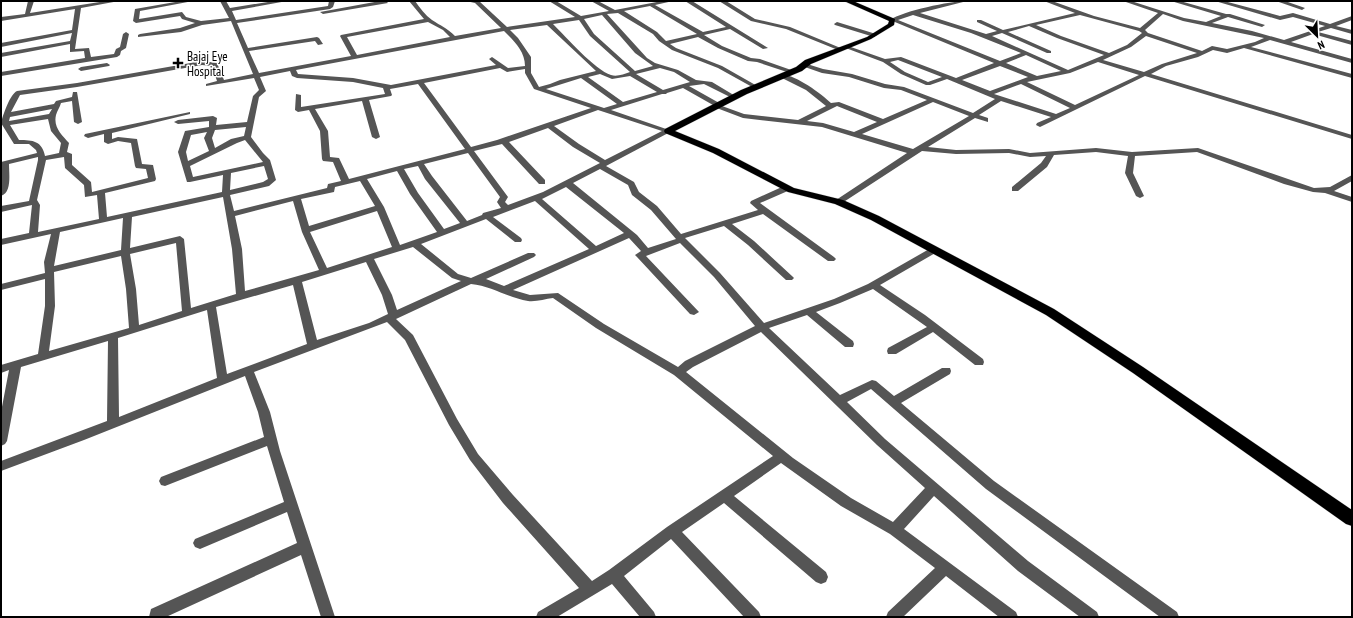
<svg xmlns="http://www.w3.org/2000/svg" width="1353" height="618" font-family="'PT Sans Narrow',sans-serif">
<rect width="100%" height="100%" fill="#fff"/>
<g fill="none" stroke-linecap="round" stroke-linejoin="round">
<defs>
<polygon id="highway" points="844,1 853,1 895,19 894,25 871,39 811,64 802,71 747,94 675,131 719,149 794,188 843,200 879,216 1054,309 1143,367 1352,510 1352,526 1346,524 1133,373 1046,315 871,220 835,204 788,192 713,153 665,133 664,131 665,129 741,90 796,67 805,60 867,37 888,24 889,21"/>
</defs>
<!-- highway casing -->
<use href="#highway" stroke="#dbdbdb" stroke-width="1"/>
<!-- minor -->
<g fill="#555" fill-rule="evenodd">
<polygon points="28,1 34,1 30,13 106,1 119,1 81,8 75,49 89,48 91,57 114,54 116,49 120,47 123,34 126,32 129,34 126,48 121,51 120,55 117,57 1,76 1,72 85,58 84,51 70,52 70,44 1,57 1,53 70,41 72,33 1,47 1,43 72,30 75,9 1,21 1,17 25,14"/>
<path d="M181,1H193L140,11L139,19L182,12L186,17L201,21L229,18L220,1H226L230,8L274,1H287L232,11L236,20L328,6L329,1H335L333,7L330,9L237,23L248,48L317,37L319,38L323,44L318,45L315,41L249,51L259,73L351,56L340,36L341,35L424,19L409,1H415C420,8 425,15 432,20C441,26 447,28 455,36L501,28L475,3L466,1H479L507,27L575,17L549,1H556L581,16L609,11L591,1H598L615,10L662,1H673L655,5L703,32L726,27L685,1H692L768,48L763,49L730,29L704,35L722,46L751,58L760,59L794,71V73H790L757,62L748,61L718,48L698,37L670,44L676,48L722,66L759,87L754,88L718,68L672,50L659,41L653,34L618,13L607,14L647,58L655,63L678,70L696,80L712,82L737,97L732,98L704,84L689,86L721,104L722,106L744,114L798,120L826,106L806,90L780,77V75C794,73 821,94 831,103L839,102L883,119L927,100L901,90L884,88L849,77L822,73L802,66L801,65L804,63L823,69L852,74L885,84L904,87L973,113L995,99L947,79L930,85H926L901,74L883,62L843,47L848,46L885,59L901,57L956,78L994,63L890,20C903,11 950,1 967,1L920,13L986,34L997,31L977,22V20H981L1003,30L1075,13L1044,1H1052L1094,16L1140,28L1158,13L1123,1H1131L1184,18L1206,22L1221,16L1171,1H1180L1226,14H1230L1265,25L1262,27L1228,17L1212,23L1252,31L1284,40L1325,26L1293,17L1280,20L1215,1H1224L1280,16L1293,13L1330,24L1352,16V20L1336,26L1352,30V34L1331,28L1318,32L1352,41V45L1313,34L1291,42L1352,59V63L1270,40L1251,47L1352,74V78L1244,48L1227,53L1213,50L1198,57L1166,66L1151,74L1352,135V139L1145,76L1040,127L1036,125L1037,123L1051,117L1001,101L979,115L988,118V122L975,118L928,147L956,150L1009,149L1030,153L1096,148L1132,152L1198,148L1314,188L1330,187L1352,175V181L1334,191L1352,197V202L1325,193L1313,192L1284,184L1197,152L1135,156L1133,173L1144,196L1140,198L1136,196L1125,173L1128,156L1096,152L1054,155L1047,167L1018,191H1012V187L1041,163L1046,156L1030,157L1009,153L956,154L922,151L839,205L836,204L835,202L836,200L907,153L822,127L743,118L714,107L713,105L683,88L667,93L666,94H662L611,110L672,131L606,166L634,182L639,192L657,206L681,234L758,210L750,203L751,201L784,186H790V190L760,203L834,257L836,259L834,261H828L763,214L732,224L754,241L792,276L794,278L792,280H786L748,245L724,226L685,238L720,273L764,323L834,299L868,284L931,248H937L939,250L937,252L880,285L925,315L983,359L984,362L983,365H975L933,332L896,354H888L887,351L888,348L927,327L873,289L840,303L816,312L853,341L854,344L853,347H845L807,315L769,328L840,395L872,380L876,381L894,396L942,368H950L951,371L950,374L901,403L994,481L1177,612L1179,617H1160L986,489L871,389L847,402L885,439L1028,561L1097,612L1099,617H1080L1018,571L934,496L904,529L1016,612L1018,617H999L946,576L903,617H886L888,612L935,568L890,534L841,506L781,463L734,496L826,572L828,577L826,582L821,584L816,582L724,503L682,532L759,612L761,617H744L671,539L624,576L654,612L656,617H640L612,584L557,617H536L538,612L579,588L503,503L470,460L449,425L405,340L387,322L254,372L270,412L280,451L335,617H321L301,555L166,617H149L151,609L297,543L287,512L200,549L195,547L193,543L195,539L284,502L267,446L165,486L161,485L159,481L161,477L264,437L258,412L245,376L84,440L1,471V461L107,421L108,341L21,367L7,441L5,444L1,446V412L9,370L1,373V365L38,354L45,306V279L1,290V284L45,273L44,262L51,234L1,245V239L29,233L32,205L1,212V206L29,201L38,160V157L9,164C9,174 12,193 1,196V162L37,153L36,150L29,144H14L1,123C3,115 10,94 17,91L77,83L202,61L217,63L224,80L253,74L231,21L202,25L181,32L138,37V35L140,34L180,28L195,23L182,19L180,16L136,23L133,21L135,9ZM650,6L697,34L666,41L657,32L624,11ZM1163,14L1183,21L1264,38L1255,42L1227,49L1212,46L1202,51L1148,33L1145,30ZM602,15L635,53L653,66L635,71L594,34L584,19ZM913,15L971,33L1021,53L1000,61L898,20ZM1080,15L1139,31L1142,33L1127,45L1109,53L1061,36L1036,25ZM579,20L590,36L630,72C624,74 617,77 611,75C595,70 566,37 553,24ZM428,22L443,30L450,37L357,55L347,37ZM547,25L596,71L560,80L550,84L539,87L531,73V57L518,38L510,30ZM1029,26L1057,38L1104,55L1068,70L992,36L1002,33L1047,53H1051V51L1008,32ZM504,31C514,41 525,51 525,66L508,68L492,57L489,59L496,65L391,85L353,78L298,74L296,70ZM1146,36L1197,53L1162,64L1144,72L1103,60L1131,47ZM1026,55L1061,71L1037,76L1006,63ZM898,60L942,77L928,82L905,72L890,62ZM1098,62L1139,75L1075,105L1027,82L1070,73ZM202,65L212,66L217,81L206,84V86L254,78L259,90L253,96L247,122L216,125L217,118L213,116L178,120L174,122L178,124L209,121V127L185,131L178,152L187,182H190L223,175L222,192L107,217L105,193L155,181L156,179L153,165L142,164L137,139L118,137L112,139V133L190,114V112L85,134L84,136L88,138L104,134V142L108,144L118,141L131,143L135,166L136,168L146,169L148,178L92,192L91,182L72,165V154L67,152L69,143C62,135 53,127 56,115C57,111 60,107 61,103L72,101L74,122L78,124L82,122L77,92H73L72,97L56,101L54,104L11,112L20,95L77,87ZM1000,66L1028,77L990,91L962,80ZM500,68L507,72L525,69V73L534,89L591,108L497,140L471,147L424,83ZM660,68L674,72L690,82L663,90L636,74ZM290,71L292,76L297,78L353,82L383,88L385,94L301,107V95L296,94L295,110L298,112L309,110L320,131L322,159L323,161L333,162L341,181L328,184L327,188L234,211L230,195L269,186L276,180L270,160L263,153L251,137L259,97L266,91L260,77ZM600,74L612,79L630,76L657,92L623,102L588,77ZM581,78L617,104L604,108L546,89ZM418,84L465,149L349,179L339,158L330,157L328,131L315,109L362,101L372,137L376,139L380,137L369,100L391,96L392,95L390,89ZM1021,84L1070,108L1056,114L994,94ZM933,102L969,116L913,149L862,134ZM837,106L877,122L854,132L823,123L807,121ZM52,109L49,114L9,121L10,117ZM598,110L662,131L605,160L579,144L554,126ZM48,119L51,131L61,143L59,153L45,156C42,141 33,140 19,140L10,125ZM246,127L244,136L231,139L215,148L212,138L215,130ZM548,128L573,147L600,163L543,192L508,205L505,202L508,197L474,151L502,144L539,184H545V180L509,142ZM207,132L204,138L209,151L188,161L186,152L191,135ZM245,140L263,162L193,177L190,166L237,143ZM468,153L500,197L497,202L501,208L483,213L482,215L467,221L432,176L424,164ZM64,157L65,168L84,185L85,197L97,195L99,219L38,232L40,205L37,200L46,160ZM264,166L268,179L263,182L230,190L231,173ZM418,166L425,179L460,223L444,229L418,193L404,169ZM600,169L628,185L632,195L651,210L676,239L648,248L637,235L573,183ZM397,171L410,194L437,232L400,245L384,207L367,179ZM360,181L375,206L309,226L301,199L334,192L335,187ZM566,187L624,233L596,246L542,199ZM223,197L232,249L236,294L191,308L184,239L180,236L130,248L132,217ZM293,201L302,232L319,270L245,291L242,249L235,216ZM535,201L589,249L504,286L486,279L534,257L536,255L534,253H528L471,278L458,274L421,244L486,219L515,242H521L522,240L521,238L493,217ZM377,211L392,247L327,268L310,232ZM123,218L121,250L54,266L60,232ZM629,238L641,251L635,255L637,257L690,314L694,315L699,312L646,256L680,243L714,277L755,326L685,361L678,367L604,324L558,293L530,295L513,290ZM176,243L182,311L139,325L136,289L130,254ZM413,247L452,278L461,281L397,310L392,295L374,259ZM121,256L126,289L129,328L49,351L55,306L54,272ZM366,262L382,295L388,314L369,323L317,340L302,282ZM471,284C492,286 508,298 528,301C536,302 545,299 553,298L596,328L674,375L773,456L667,527L609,570L592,581L513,495L478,454L457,419L413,335L396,319ZM293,285L307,344L227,374L216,307ZM207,310L217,378L119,417L118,338ZM761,332L877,445L925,488L893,522L851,498L793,458L686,372L693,367Z"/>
<polygon points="380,1 386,1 388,3 323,14 320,12"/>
<polygon points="719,1 726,1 755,19 790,27 843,49 838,50 786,29 751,21"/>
<polygon points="1276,1 1285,1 1305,8 1302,10"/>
<polygon points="837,22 876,34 877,35 874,37 835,25 834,24"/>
<polygon points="107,63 110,65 109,66 81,71 78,69 81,67"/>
</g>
<!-- highway -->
<use href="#highway" fill="#000" fill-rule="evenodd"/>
</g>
<!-- markers -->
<path fill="#000" stroke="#fff" stroke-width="1.5" d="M176 57h4v4h4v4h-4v4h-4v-4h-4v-4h4z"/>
<g text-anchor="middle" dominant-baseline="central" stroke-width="3" stroke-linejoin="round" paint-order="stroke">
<!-- far-poi labels -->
<g font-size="13" fill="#000" stroke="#fff" text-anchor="start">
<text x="187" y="56">Bajaj Eye<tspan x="187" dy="15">Hospital</tspan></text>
</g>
</g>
<!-- border -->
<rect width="1353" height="618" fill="none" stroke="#000000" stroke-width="4"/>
<!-- north arrow -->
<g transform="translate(1317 36) rotate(156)" stroke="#ffffff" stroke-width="3" paint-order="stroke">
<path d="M0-3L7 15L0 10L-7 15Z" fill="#000000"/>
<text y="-6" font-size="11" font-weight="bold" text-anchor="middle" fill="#000000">N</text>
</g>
</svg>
